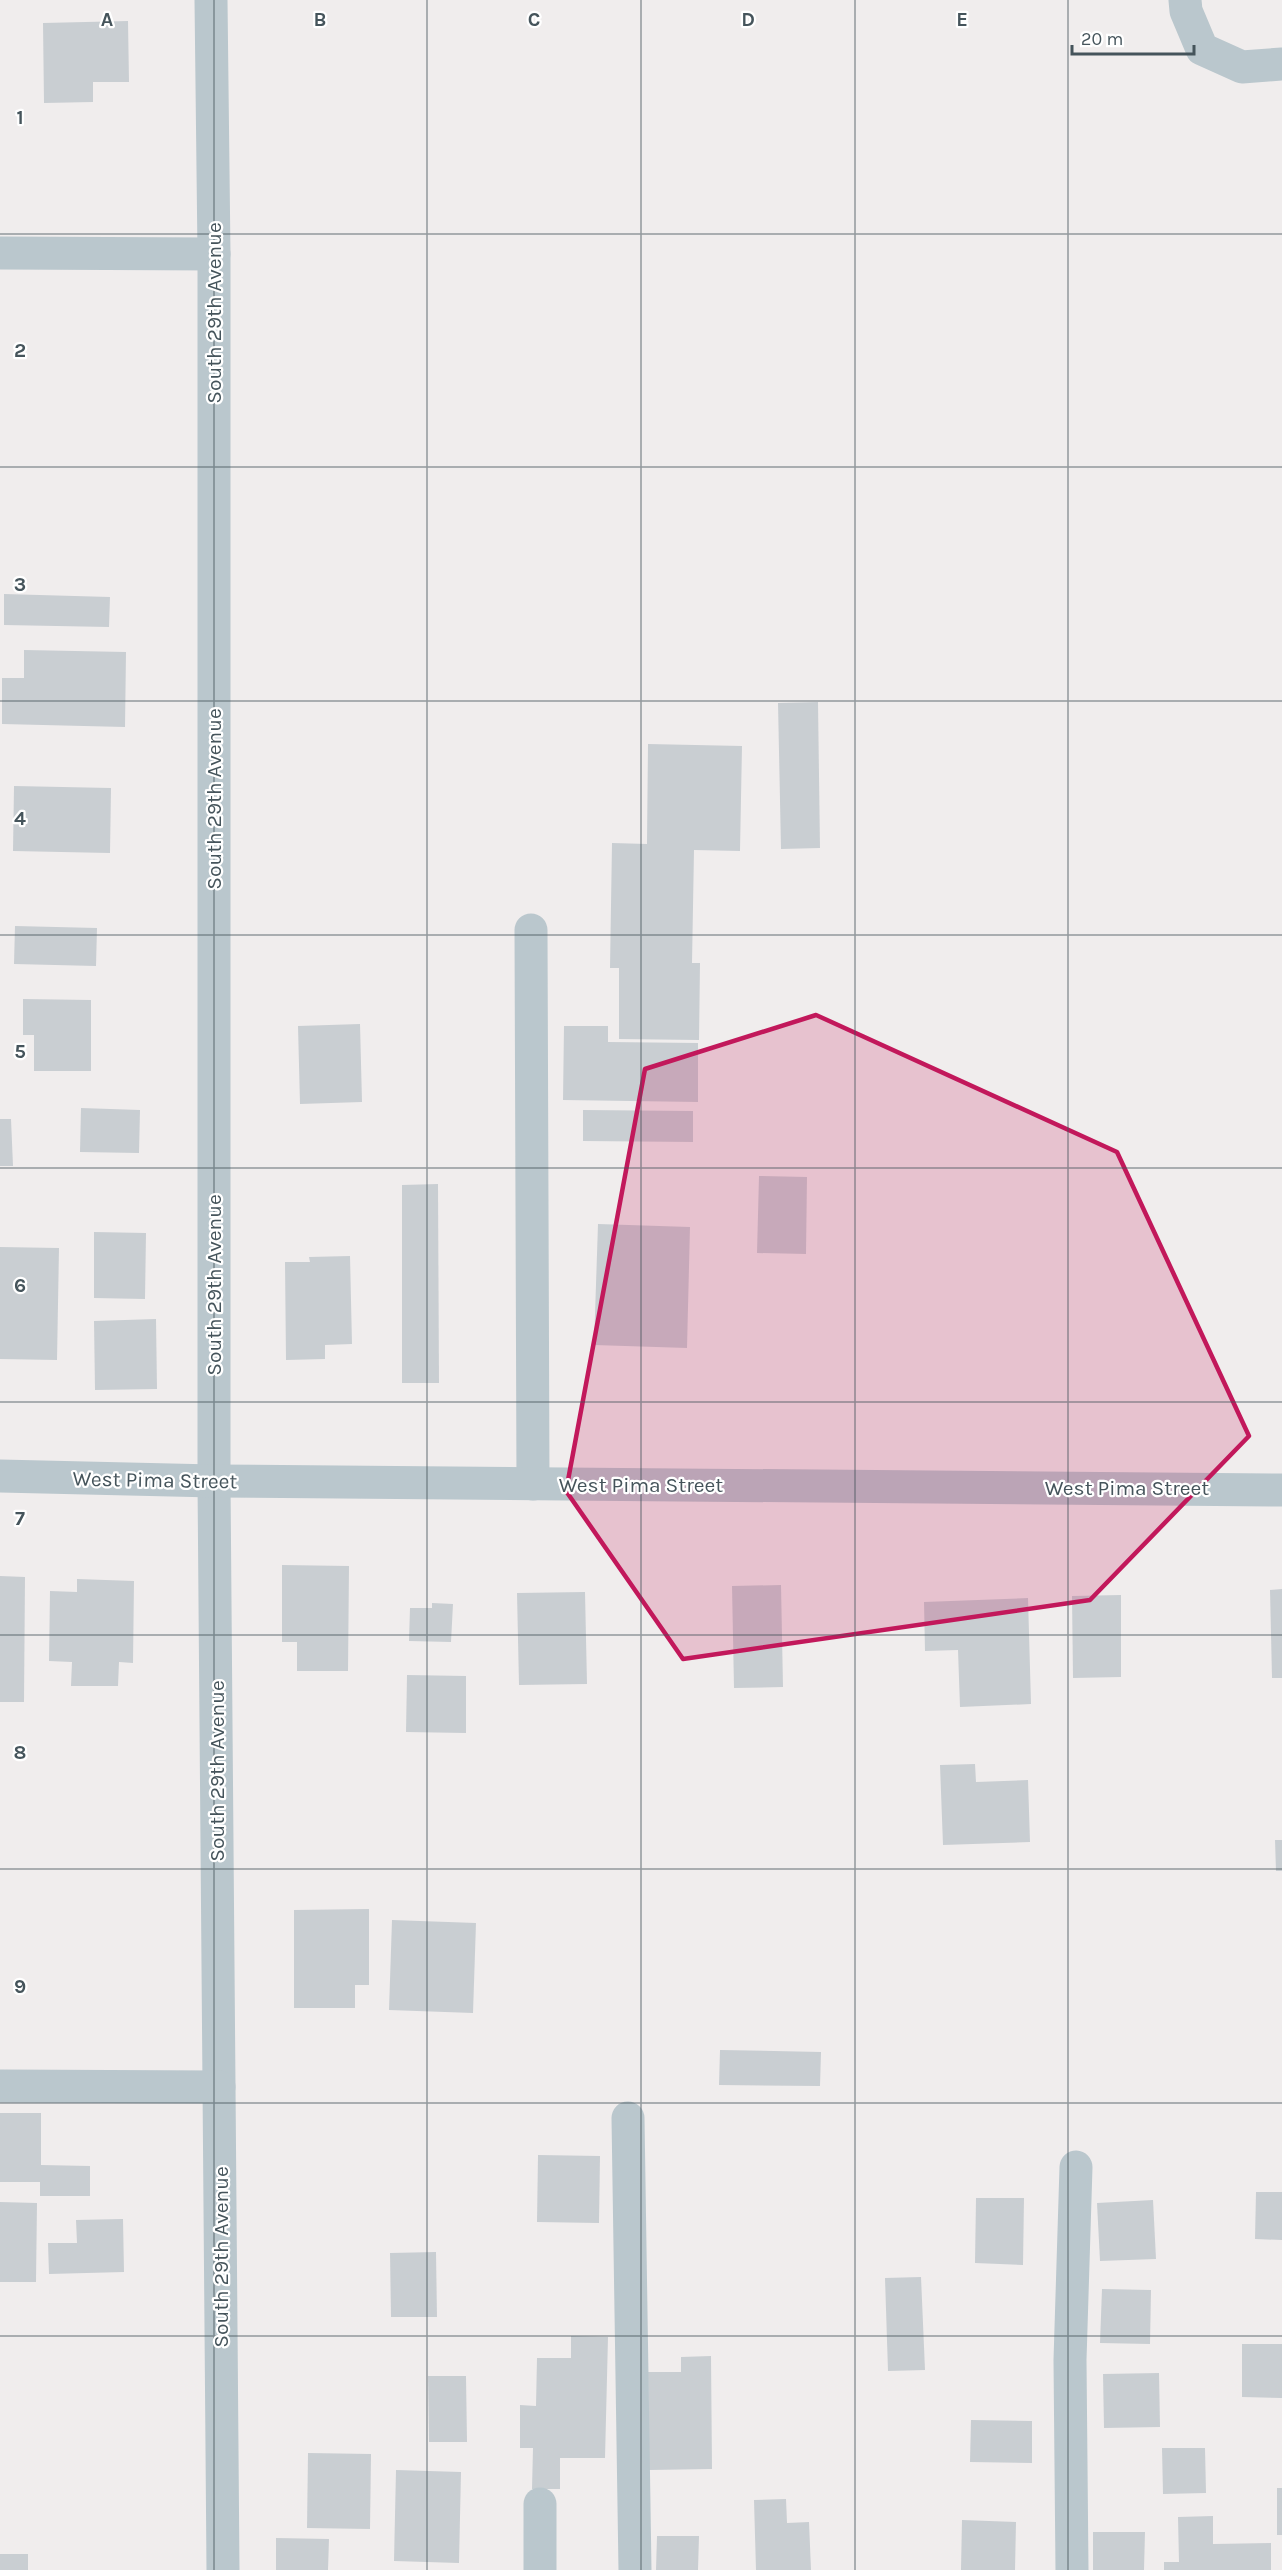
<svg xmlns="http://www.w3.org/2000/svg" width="1282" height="2570" font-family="Karla,sans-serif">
<rect width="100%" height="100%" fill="#f0eded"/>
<!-- building -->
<g fill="#c9ced2">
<polygon points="128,21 129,82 93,82 93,102 44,103 43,23"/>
<polygon points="4,594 110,597 109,627 4,625"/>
<polygon points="24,650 126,652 125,727 2,724 2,678 24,678"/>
<polygon points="818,702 820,848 781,849 778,703"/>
<polygon points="648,744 742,746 740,851 694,850 692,963 700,963 699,1040 619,1039 619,968 610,968 612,843 647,844"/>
<polygon points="14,786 111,788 110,853 13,851"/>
<polygon points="15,926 97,928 96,966 14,964"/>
<polygon points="23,999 91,1000 91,1071 34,1071 34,1035 23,1035"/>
<polygon points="360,1024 362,1102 300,1104 298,1026"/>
<polygon points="564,1026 608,1026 608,1042 698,1043 698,1102 563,1100"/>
<polygon points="81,1108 140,1110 139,1153 80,1152"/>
<polygon points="583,1110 693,1111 693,1142 583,1141"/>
<polygon points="0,1119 11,1119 13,1166 0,1166"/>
<polygon points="759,1176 807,1177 806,1254 757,1253"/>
<polygon points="438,1184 439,1383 402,1383 402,1185"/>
<polygon points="598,1224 690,1227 687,1348 594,1345"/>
<polygon points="94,1232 146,1233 145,1299 94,1298"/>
<polygon points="0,1247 59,1248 57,1360 0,1359"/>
<polygon points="350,1256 352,1344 325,1345 325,1359 286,1360 285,1262 310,1262 309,1257"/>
<polygon points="156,1319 157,1389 95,1390 94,1321"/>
<polygon points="282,1565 349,1566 348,1671 297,1671 297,1642 282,1642"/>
<polygon points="0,1576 25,1577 24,1702 0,1702"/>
<polygon points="77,1579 134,1581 133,1663 119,1662 118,1686 71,1686 72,1662 49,1661 50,1591 77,1592"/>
<polygon points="781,1585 783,1687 734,1688 732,1586"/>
<polygon points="1282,1589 1282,1678 1272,1678 1270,1590"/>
<polygon points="585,1592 587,1684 519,1685 517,1593"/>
<polygon points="1121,1595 1121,1677 1073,1678 1072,1596"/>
<polygon points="1028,1598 1031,1704 960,1707 958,1650 925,1651 924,1602"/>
<polygon points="432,1603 453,1604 451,1642 409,1641 410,1608 432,1608"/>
<polygon points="407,1675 466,1676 466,1733 406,1732"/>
<polygon points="975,1764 976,1782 1028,1780 1030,1842 943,1845 940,1765"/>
<polygon points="1275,1840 1282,1840 1282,1871 1276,1871"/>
<polygon points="369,1909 369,1985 355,1985 355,2008 294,2008 294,1910"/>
<polygon points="392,1920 476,1923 473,2013 389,2010"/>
<polygon points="720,2050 821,2052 820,2086 719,2085"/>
<polygon points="0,2113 41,2113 41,2165 90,2166 90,2196 40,2196 40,2182 0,2182"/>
<polygon points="538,2155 600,2156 599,2223 537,2222"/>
<polygon points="1256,2192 1282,2192 1282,2240 1255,2239"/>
<polygon points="976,2198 1024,2198 1023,2265 975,2263"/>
<polygon points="1153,2200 1156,2259 1100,2261 1097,2203"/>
<polygon points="0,2202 37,2203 36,2282 0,2282"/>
<polygon points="123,2219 124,2272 49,2274 48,2243 77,2243 76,2220"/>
<polygon points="436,2252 437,2317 391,2317 390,2253"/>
<polygon points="921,2277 925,2370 888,2371 885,2278"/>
<polygon points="1102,2289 1151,2290 1150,2344 1100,2343"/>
<polygon points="571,2336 608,2337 605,2458 560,2458 560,2489 532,2489 533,2448 520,2448 520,2405 536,2406 537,2358 571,2358"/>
<polygon points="1242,2344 1282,2344 1282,2398 1242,2397"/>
<polygon points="711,2356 712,2469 649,2470 648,2372 681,2372 681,2357"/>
<polygon points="1159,2373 1160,2427 1104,2428 1103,2374"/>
<polygon points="428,2376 466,2376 467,2442 429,2442"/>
<polygon points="971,2420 1032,2421 1032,2463 970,2462"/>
<polygon points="1162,2448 1205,2448 1206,2493 1163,2494"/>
<polygon points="308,2453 371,2454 370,2529 307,2528"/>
<polygon points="396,2470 461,2472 459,2563 394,2561"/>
<rect x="1277" y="2488" width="5" height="47"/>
<polygon points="786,2499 787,2523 809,2522 811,2570 756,2570 754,2500"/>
<polygon points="1213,2516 1213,2544 1271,2543 1271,2570 1164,2570 1164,2562 1179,2562 1178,2517"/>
<polygon points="962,2520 1016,2522 1015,2570 961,2570"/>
<polygon points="1093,2532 1145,2532 1144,2570 1093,2570"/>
<polygon points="657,2536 699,2536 698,2570 656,2570"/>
<polygon points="276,2538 329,2539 328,2570 276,2570"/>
<rect x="0" y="2554" width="28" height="16"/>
</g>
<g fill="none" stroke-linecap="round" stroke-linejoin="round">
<!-- minor -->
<g stroke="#bac7cd" stroke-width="33">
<polyline points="211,0 214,254 214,1481 223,2570"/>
<polyline points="1185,0 1186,11 1202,49 1242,67 1282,64"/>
<polyline points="0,253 214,254"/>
<polyline points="531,930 533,1484"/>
<polyline points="0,1476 214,1481 1282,1490"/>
<polyline points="0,2086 219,2087"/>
<polyline points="628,2118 635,2570"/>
<polyline points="540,2570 540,2504"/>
<polyline points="1072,2570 1070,2360 1076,2167"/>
</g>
</g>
<!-- marked area -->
<path fill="#c2185b" fill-opacity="0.2" stroke="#c2185b" stroke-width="4.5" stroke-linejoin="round" d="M816,1015L1117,1152L1249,1436L1090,1600L683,1659L566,1491L645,1069Z"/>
<!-- grid -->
<path fill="none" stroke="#45545b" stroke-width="1.5" stroke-opacity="0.55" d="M214,0V2570M427,0V2570M641,0V2570M855,0V2570M1068,0V2570M0,234H1282M0,467H1282M0,701H1282M0,935H1282M0,1168H1282M0,1402H1282M0,1635H1282M0,1869H1282M0,2103H1282M0,2336H1282"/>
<g text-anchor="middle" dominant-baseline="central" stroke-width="4.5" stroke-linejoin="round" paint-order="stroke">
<!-- street labels -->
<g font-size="21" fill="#45545b" stroke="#fff">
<text transform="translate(214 313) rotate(-90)">South 29th Avenue</text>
<text transform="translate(214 799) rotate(-90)">South 29th Avenue</text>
<text transform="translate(214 1285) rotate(-90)">South 29th Avenue</text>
<text transform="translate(155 1480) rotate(1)">West Pima Street</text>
<text x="641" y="1485">West Pima Street</text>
<text x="1127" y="1488">West Pima Street</text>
<text transform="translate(217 1771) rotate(-90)">South 29th Avenue</text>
<text transform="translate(221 2257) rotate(-90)">South 29th Avenue</text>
</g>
</g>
<g font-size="20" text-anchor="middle" font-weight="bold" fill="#45545b" stroke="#fff" stroke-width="4.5" stroke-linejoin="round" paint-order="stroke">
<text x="107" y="26">A</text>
<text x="320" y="26">B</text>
<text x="534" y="26">C</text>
<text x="748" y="26">D</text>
<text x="962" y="26">E</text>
<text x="20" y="124">1</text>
<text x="20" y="357">2</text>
<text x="20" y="591">3</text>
<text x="20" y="825">4</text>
<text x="20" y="1058">5</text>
<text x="20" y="1292">6</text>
<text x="20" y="1525">7</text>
<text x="20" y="1759">8</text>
<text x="20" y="1993">9</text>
</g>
<!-- scale -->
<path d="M1072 45v9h122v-9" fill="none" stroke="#45545b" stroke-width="3"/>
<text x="1081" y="45" font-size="18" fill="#45545b" stroke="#ffffff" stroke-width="4.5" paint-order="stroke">20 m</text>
</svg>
